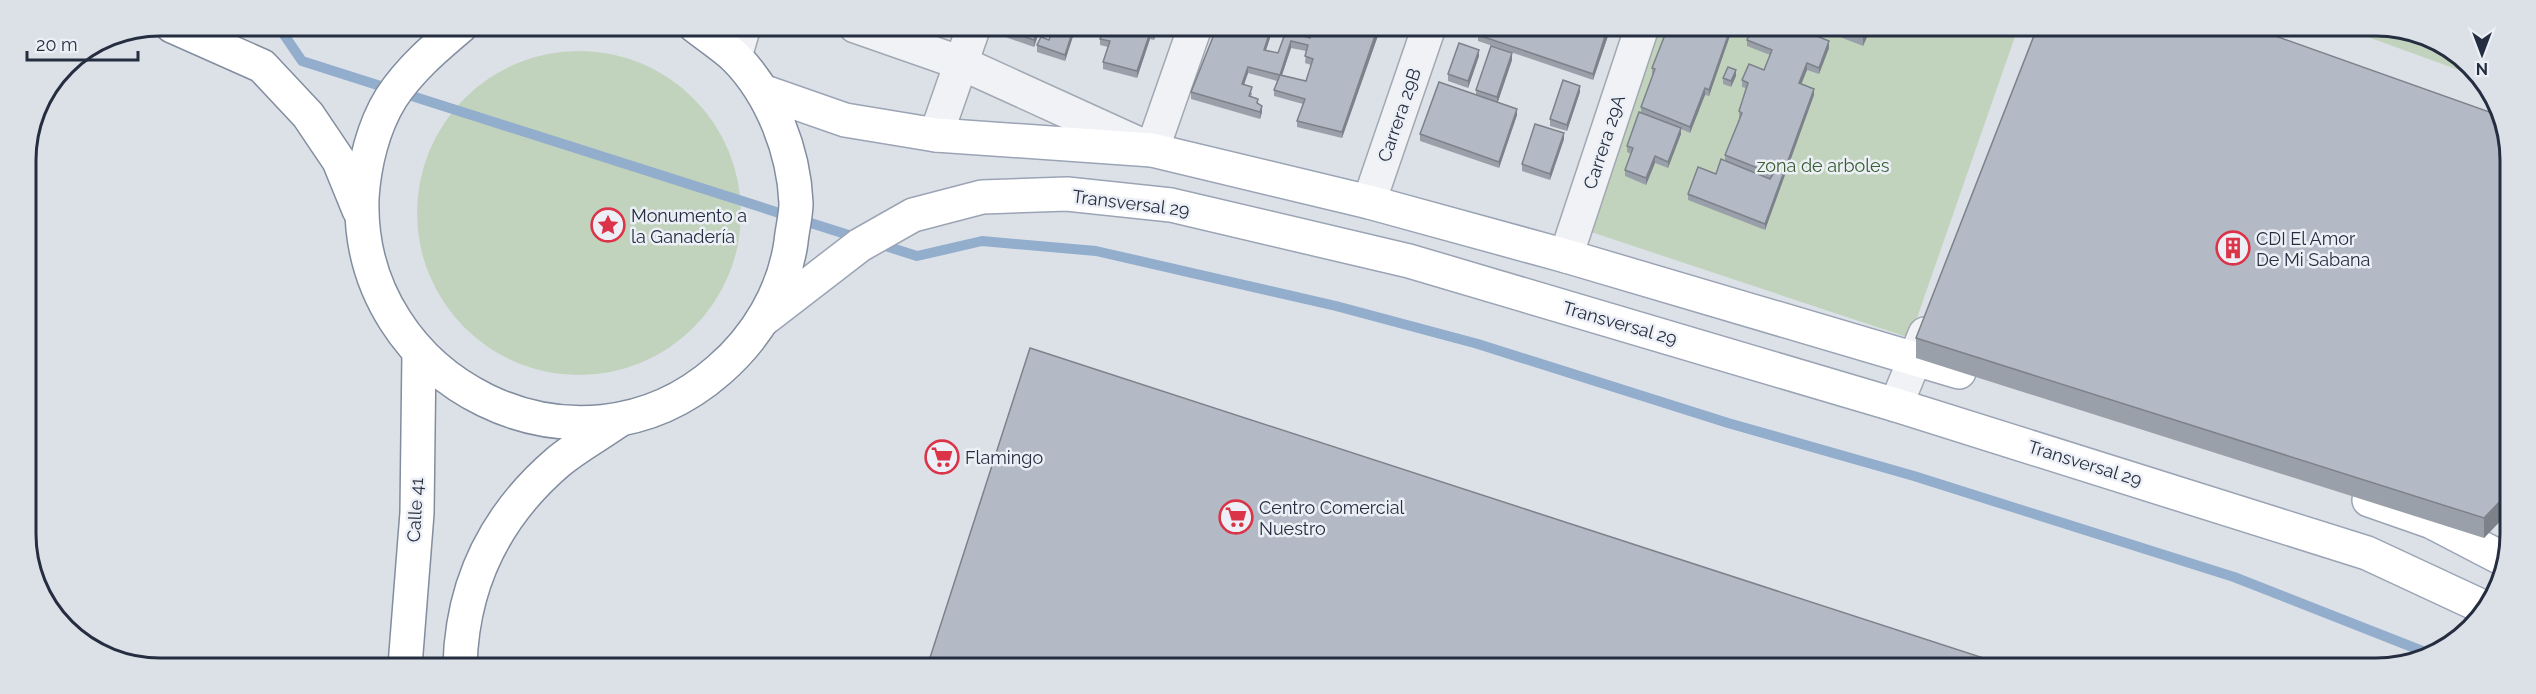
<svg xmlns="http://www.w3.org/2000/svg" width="2536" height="694" font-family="Raleway,sans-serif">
<rect width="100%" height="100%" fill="#dce1e8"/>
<!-- green -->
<g fill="#c2d3bd">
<polygon points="1651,27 2018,28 1910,338 1585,230"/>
<polygon points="2343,28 2402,28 2471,65 2478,77"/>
<circle cx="579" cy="213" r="162"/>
</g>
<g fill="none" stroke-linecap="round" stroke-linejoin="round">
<!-- stream -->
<g stroke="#93adcc" stroke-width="10">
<polyline points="278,26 302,61 858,238"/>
<polyline points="876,243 917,256 982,241 1096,251 1336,306 1478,344 1728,423 1914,476 2234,577 2425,652"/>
</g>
<defs>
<g id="minor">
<polyline points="855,26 961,63 1152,150 1195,27"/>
<polyline points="735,57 744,26"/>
<polyline points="936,135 974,26"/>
<polyline points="1369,202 1429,27"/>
<polyline points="1566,256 1642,27"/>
<polyline points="1896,405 1925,334"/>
</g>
<g id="major">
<polyline points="762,91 845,120 936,135 1152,150 1369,202 1566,256 1959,372"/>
<polyline points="764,319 860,245 913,215 982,197 1067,194 1171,205 1409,261 1896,405 2367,553 2481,606"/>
<polyline points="2369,500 2432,522 2507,561"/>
</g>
<g id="highway">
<polyline points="172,26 262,66 308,115 339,161 359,210"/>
<path d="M461,26C435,48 410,69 391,98C373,127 364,165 362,198C356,384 578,494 719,370C757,337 784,292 791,242C792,230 796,216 796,203C794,152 772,94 735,57C723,46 708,36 695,26"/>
<polyline points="405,666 417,513 419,353"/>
<path d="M460,666C462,584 495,516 558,462C576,447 598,435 618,421"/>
</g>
</defs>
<!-- minor casing -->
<use href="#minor" stroke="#a1a8b2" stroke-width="36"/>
<!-- major casing -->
<use href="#major" stroke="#9ba4b5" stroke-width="36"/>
<!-- highway casing -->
<use href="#highway" stroke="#828da0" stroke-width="36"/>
<!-- minor -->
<use href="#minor" stroke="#f0f2f6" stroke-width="33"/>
<!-- major -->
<use href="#major" stroke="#fff" stroke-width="33"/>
<!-- highway -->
<use href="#highway" stroke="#fff" stroke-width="33"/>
</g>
<!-- wall -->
<g fill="#9aa0a9" fill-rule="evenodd">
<polygon points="991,26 1041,27 1034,47 991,32"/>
<polygon points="1053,27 1076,27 1065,61 1037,52 1037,45 1049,40"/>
<polygon points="1105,27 1158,27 1154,40 1150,39 1137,78 1103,69 1103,62 1108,47 1100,45 1100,39"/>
<path d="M1217,27H1279L1276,35L1270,34V38L1266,50L1278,53L1286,31L1310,38L1313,27H1381L1342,138L1297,127V121L1303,104L1274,96V90L1277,81L1248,73L1244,85L1252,93L1251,97L1258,104L1262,112L1260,119L1191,99V92ZM1291,48L1306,51L1305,63L1311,65L1306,81L1282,75Z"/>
<polygon points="1610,27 1610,30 1593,80 1478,41 1478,35"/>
<polygon points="1733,27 1709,96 1705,95 1690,133 1681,129 1681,134 1668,168 1655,163 1646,185 1625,176 1625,170 1631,154 1627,152 1627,146 1641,113 1641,107 1653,75 1652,74 1652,68"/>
<polygon points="1752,27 1803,27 1802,31 1829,48 1819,74 1807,70 1801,84 1814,95 1765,230 1688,200 1688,194 1716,174 1725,161 1725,155 1740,118 1739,118 1739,111 1746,88 1742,87 1742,80 1764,70 1770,55 1747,46 1747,40"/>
<polygon points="1840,27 1871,28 1863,46 1840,37"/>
<polygon points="1479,56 1468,88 1448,81 1448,74"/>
<polygon points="1512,60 1498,102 1517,115 1499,168 1420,141 1420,134 1476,95 1476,90"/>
<polygon points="1736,76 1731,87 1723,84 1723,78"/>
<polygon points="1580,92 1567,131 1550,126 1550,119"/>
<polygon points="2508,134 2508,513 2484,538 1916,358 1916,338"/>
<polygon points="1564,139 1550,180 1522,171 1522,164"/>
</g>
<!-- shaded-wall -->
<g fill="#7d828a">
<polygon points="1039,27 1041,27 1034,47 1034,40"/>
<polygon points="1074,27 1076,27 1065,61 1065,55"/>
<polygon points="1156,27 1158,27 1154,40 1154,34"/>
<polygon points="1378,27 1381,27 1342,138 1342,132"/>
<polygon points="1608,27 1610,27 1610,30 1593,80 1593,74"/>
<polygon points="1731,27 1733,27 1709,96 1709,90"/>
<polygon points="1866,28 1871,28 1863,46 1863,34"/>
<polygon points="1270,31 1270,38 1264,56 1264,50"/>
<polygon points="1150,33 1150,39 1137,78 1137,71"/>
<polygon points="1291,41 1291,48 1280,81 1280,75"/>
<polygon points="1829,41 1829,48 1819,74 1819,68"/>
<polygon points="1479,50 1479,56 1468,88 1468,81"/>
<polygon points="1512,53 1512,60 1497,104 1497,97"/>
<polygon points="1807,63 1807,70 1799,90 1799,83"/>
<polygon points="1248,67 1248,73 1242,90 1242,84"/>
<polygon points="1736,70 1736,76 1731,87 1731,81"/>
<polygon points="1580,86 1580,92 1567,131 1567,125"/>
<polygon points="1705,88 1705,95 1690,133 1690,127"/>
<polygon points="1814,89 1814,95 1765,230 1765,224"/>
<polygon points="1262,106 1262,112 1260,119 1260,112"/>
<polygon points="1517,109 1517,115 1499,168 1499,162"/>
<polygon points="1681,128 1681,134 1668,168 1668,162"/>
<polygon points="1564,133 1564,139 1550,180 1550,174"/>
<polygon points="1655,156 1655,163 1646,185 1646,178"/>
<polygon points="2508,493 2508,513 2484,538 2484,518"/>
</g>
<!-- building -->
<g fill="#b3bac5" stroke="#7d828a" stroke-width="1.5">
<polygon points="993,26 1039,27 1034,40"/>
<polygon points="1053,27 1074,27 1065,55 1037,45 1041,37 1049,40"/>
<polygon points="1105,27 1156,27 1154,34 1150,33 1137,71 1103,62 1110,41 1100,39"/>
<polygon points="1217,27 1253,27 1270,31 1264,50 1278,53 1286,31 1310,38 1313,27 1378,27 1342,132 1297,121 1305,99 1274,90 1280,75 1306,81 1313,59 1305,56 1308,45 1291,41 1280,75 1248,67 1242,84 1252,87 1249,96 1258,99 1257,103 1262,106 1260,112 1191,92"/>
<polygon points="1480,27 1608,27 1593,74 1478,35"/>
<polygon points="1668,27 1731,27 1709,90 1705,88 1690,127 1641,107 1655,69 1652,68"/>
<polygon points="1752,27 1794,27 1829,41 1819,68 1807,63 1799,83 1814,89 1765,224 1688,194 1698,167 1716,174 1721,159 1770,179 1773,174 1725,155 1742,113 1739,111 1748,83 1742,80 1749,64 1764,70 1772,50 1747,40"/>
<polygon points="1848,28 1866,28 1863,34"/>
<polygon points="2037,28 2253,28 2498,115 2508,134 2508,493 2484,518 1916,338"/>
<polygon points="1459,43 1479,50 1468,81 1448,74"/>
<polygon points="1491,46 1512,53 1497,97 1476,90"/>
<polygon points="1728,67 1736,70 1731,81 1723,78"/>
<polygon points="1563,80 1580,86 1567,125 1550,119"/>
<polygon points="1439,82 1517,109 1499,162 1420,134"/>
<polygon points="1639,112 1681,128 1668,162 1655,156 1646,178 1625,170 1633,148 1627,146"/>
<polygon points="1535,124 1564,133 1550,174 1522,164"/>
<polygon points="1030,348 2014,668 927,667"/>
</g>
<!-- icons -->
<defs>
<symbol id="sight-ring" viewBox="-11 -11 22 22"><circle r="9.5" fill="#ecf0f6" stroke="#db3348" stroke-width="1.5"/><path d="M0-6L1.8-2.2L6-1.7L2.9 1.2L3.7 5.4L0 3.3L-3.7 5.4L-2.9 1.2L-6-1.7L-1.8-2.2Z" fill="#db3348"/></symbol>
<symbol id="building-ring" viewBox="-11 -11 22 22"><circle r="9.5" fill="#ecf0f6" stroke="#db3348" stroke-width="1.5"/><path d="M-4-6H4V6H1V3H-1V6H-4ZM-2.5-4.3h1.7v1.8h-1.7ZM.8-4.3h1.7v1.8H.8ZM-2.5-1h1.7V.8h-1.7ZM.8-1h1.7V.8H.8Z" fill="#db3348"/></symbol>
<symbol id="supermarket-ring" viewBox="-11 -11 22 22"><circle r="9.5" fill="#ecf0f6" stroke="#db3348" stroke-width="1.5"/><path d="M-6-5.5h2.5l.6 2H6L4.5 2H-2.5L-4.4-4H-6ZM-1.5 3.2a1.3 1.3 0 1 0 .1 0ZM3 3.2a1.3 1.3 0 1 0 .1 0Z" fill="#db3348"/></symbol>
</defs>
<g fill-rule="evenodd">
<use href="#sight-ring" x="589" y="206" width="38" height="38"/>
<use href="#building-ring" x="2214" y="229" width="38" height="38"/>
<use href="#supermarket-ring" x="923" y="438" width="38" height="38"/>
<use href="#supermarket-ring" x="1217" y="498" width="38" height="38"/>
</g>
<g text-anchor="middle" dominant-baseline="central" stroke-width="5" stroke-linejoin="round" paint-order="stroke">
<!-- street labels -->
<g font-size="18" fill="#252e40" stroke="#ecf0f6">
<text transform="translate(1399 115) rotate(-71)">Carrera 29B</text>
<text transform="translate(1604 142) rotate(-72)">Carrera 29A</text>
<text transform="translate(1131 203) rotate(7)">Transversal 29</text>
<text transform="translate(1620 323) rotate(16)">Transversal 29</text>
<text transform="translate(2085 463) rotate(17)">Transversal 29</text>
<text transform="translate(415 510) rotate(-87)">Calle 41</text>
</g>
<!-- park labels -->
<g font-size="18" fill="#385d30" stroke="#ecf0f6">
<text x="1823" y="165">zona de arboles</text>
</g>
<!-- poi labels -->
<g font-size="18" fill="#252e40" stroke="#ecf0f6" text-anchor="start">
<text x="631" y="215">Monumento a<tspan x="631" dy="21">la Ganadería</tspan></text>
<text x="2256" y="238">CDI El Amor<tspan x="2256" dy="21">De Mi Sabana</tspan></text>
<text x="965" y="457">Flamingo</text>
<text x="1259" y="507">Centro Comercial<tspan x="1259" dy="21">Nuestro</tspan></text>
</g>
</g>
<!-- crop -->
<path d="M0 0H2536V694H0ZM160 36H2376A124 124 0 0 1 2500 160V534A124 124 0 0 1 2376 658H160A124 124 0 0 1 36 534V160A124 124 0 0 1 160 36Z" fill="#dce0e7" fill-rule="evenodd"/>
<path fill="none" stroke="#252e40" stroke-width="3" d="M160 36H2376A124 124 0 0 1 2500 160V534A124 124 0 0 1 2376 658H160A124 124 0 0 1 36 534V160A124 124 0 0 1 160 36Z"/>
<!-- north arrow -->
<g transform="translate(2482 54) rotate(180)" stroke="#ecf0f6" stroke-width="4.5" paint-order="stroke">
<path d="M0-4.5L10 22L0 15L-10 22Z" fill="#252e40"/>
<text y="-9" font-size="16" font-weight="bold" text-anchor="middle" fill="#252e40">N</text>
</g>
<!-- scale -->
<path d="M27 51v9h111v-9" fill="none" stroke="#252e40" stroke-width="3"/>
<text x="36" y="51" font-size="18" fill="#252e40" stroke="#ecf0f6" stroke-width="4.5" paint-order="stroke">20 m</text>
</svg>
